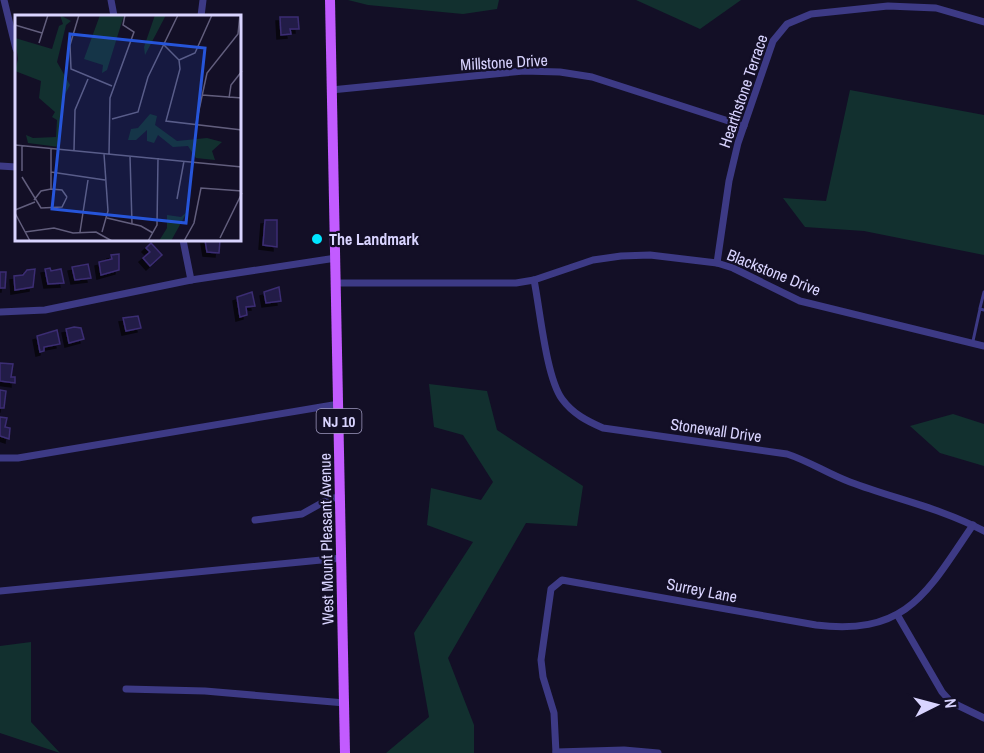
<svg xmlns="http://www.w3.org/2000/svg" width="984" height="753" font-family="'Archivo Narrow',sans-serif">
<defs>
<filter id="shadow"><feDropShadow dx="-4" dy="4" stdDeviation="0" flood-color="#0009"/></filter>
</defs>
<rect width="100%" height="100%" fill="#130f26"/>
<!-- green -->
<g fill="#12302f">
<polygon points="348,0 499,0 497,9 463,14 368,5"/>
<polygon points="636,0 741,0 700,29"/>
<polygon points="850,90 984,115 984,255 864,231 805,227 783,198 826,201"/>
<polygon points="429,384 487,391 497,430 583,486 577,526 526,523 448,658 474,725 474,753 386,753 429,717 414,633 473,542 427,525 431,488 481,500 493,482 463,435 434,427"/>
<polygon points="953,414 984,424 984,466 940,453 910,426"/>
<polygon points="31,642 31,722 60,753 0,733 0,646"/>
</g>
<!-- building -->
<g fill="#241b47" stroke="#3b2d73" stroke-width="1.5" filter="url(#shadow)">
<polygon points="280,17 298,17 299,29 290,29 291,34 281,35"/>
<polygon points="265,220 277,220 277,247 263,245"/>
<polygon points="205,240 220,240 219,253 207,252"/>
<polygon points="151,243 162,255 150,266 143,258 150,252 146,248"/>
<polygon points="119,254 119,270 101,275 99,262 112,259 111,255"/>
<polygon points="88,264 91,278 75,280 72,267"/>
<polygon points="50,268 51,271 61,269 64,283 48,284 45,269"/>
<polygon points="35,269 33,287 15,290 14,276 23,275 27,270"/>
<polygon points="0,272 6,272 5,288 0,288"/>
<polygon points="279,287 281,301 266,303 264,292"/>
<polygon points="252,292 255,306 246,307 247,315 240,317 237,297"/>
<polygon points="138,316 141,328 126,331 123,318"/>
<polygon points="74,327 81,328 84,339 69,343 66,329"/>
<polygon points="57,330 60,344 44,347 44,351 40,352 37,336"/>
<polygon points="0,363 13,364 11,377 15,377 15,383 0,381"/>
<polygon points="0,390 6,391 4,408 0,408"/>
<polygon points="0,417 7,418 5,427 10,428 9,439 0,436"/>
</g>
<g fill="none" stroke-linecap="round" stroke-linejoin="round">
<!-- service -->
<g stroke="#3d3a85" stroke-width="3">
<polyline points="980,308 984,292"/>
<polyline points="973,341 980,309 984,310"/>
</g>
<!-- minor -->
<g stroke="#3d3a85" stroke-width="7">
<polyline points="4,0 16,49"/>
<polyline points="111,0 114,16"/>
<polyline points="201,16 203,0"/>
<polyline points="331,90 524,71 560,72 592,77 744,126"/>
<polyline points="0,166 16,167"/>
<polyline points="183,240 191,280"/>
<polyline points="717,263 729,181 738,143 773,41 787,24 811,14 888,6 936,8 984,22"/>
<path d="M534,280C540,309 546,377 562,399C573,414 587,421 603,428L787,454C809,461 828,474 850,482C895,499 941,508 984,531"/>
<polyline points="337,283 516,283 534,280 593,260 621,256 650,255 717,263 733,268 800,301 984,346"/>
<polyline points="0,312 45,310 191,280 336,258"/>
<polyline points="0,458 18,458 339,404"/>
<polyline points="255,520 302,514 327,500 341,496"/>
<polyline points="0,591 342,558"/>
<polyline points="898,616 942,692 951,702 984,718"/>
<polyline points="126,689 205,691 345,703"/>
<polyline points="556,752 624,750 658,753"/>
<path d="M556,753L554,713L543,677L541,660L551,589L562,580L816,625C908,636 927,592 973,525"/>
</g>
<!-- primary -->
<polyline stroke="#c25bff" stroke-width="10" points="330,0 345,753"/>
</g>
<!-- markers -->
<circle fill="#00e5ff" stroke="#130f26" stroke-width="2" cx="317" cy="239" r="6"/>
<g text-anchor="middle" dominant-baseline="central" stroke-width="4.5" stroke-linejoin="round" paint-order="stroke">
<!-- shield labels -->
<rect fill="#130f26" stroke="#9e99be" stroke-width="1.5" x="316.5" y="409" width="45" height="24" rx="4.5"/>
<g font-size="15" font-weight="bold" fill="#d9d4ff">
<text x="339" y="421">NJ 10</text>
</g>
<!-- street labels -->
<g font-size="16" fill="#d9d4ff" stroke="#130f26">
<text transform="translate(504 62) rotate(-3)">Millstone Drive</text>
<text transform="translate(743 91) rotate(-71)">Hearthstone Terrace</text>
<text transform="translate(774 272) rotate(22)">Blackstone Drive</text>
<text transform="translate(716 430) rotate(8)">Stonewall Drive</text>
<text transform="translate(326 539) rotate(-91)">West Mount Pleasant Avenue</text>
<text transform="translate(702 590) rotate(11)">Surrey Lane</text>
</g>
<!-- poi labels -->
<g font-size="16" font-weight="bold" fill="#d9d4ff" stroke="#130f26" text-anchor="start">
<text x="329" y="239">The Landmark</text>
</g>
</g>
<!-- overview -->
<g transform="translate(15 15)">
<rect width="226" height="226" fill="#130f26"/>
<path d="M45,0L56,6L51,10L42,47L55,70L49,81L45,128L44,132L13,128L11,120L18,123L41,122L42,105L37,102L40,97L24,83L26,66L0,56L3,44L0,23L37,34L44,11L48,9ZM85,0H109L92,55L87,58L88,50L69,44ZM140,0H151L130,40L129,32ZM135,99L142,101L140,110L162,126L192,123L207,127L197,136L200,145L181,143L173,131L158,132L143,120L139,128L132,126V115L121,125H113L116,114L123,113ZM172,197L156,226H144L152,213V200L166,202Z" fill="#12302f"/>
<path fill="none" stroke="#625e7d" stroke-width="1.5" d="M64,0L55,30L56,54L97,71M0,10L27,18M24,28L33,0M149,30L164,45L165,54L151,106L227,115M164,45L180,38L197,0M187,80L227,83M214,83L216,70L227,56M97,104L123,97L133,62L163,0M181,109L192,58L223,19L225,0M0,130L227,152M7,131V156M59,135L60,95L73,64M94,139L95,83L119,17L108,10L110,0M115,141L117,209M36,157L90,165M7,162L26,193L47,192L52,182M36,174V134M162,184L169,146M19,185L26,176L36,174L47,175L52,182M0,195L20,187M0,198L15,226M92,203L126,211L138,218M10,217L39,213L58,218L81,217L97,226M65,217L73,165M87,217L93,196L89,139M205,223L227,178M133,226L142,210L143,143M169,226L179,208L186,173L227,176"/>
<path fill="#2655da" fill-opacity="0.15" stroke="#2655da" stroke-width="3" d="M55,19L190,33L171,208L37,194Z"/>
<rect width="226" height="226" fill="none" stroke="#d9d4ff" stroke-width="3"/>
</g>
<!-- north arrow -->
<g transform="translate(936 705) rotate(84)" stroke="#130f26" stroke-width="4.5" paint-order="stroke">
<path d="M0-4.5L10 22L0 15L-10 22Z" fill="#d9d4ff"/>
<text y="-9" font-size="16" font-weight="bold" text-anchor="middle" fill="#d9d4ff">N</text>
</g>
</svg>
